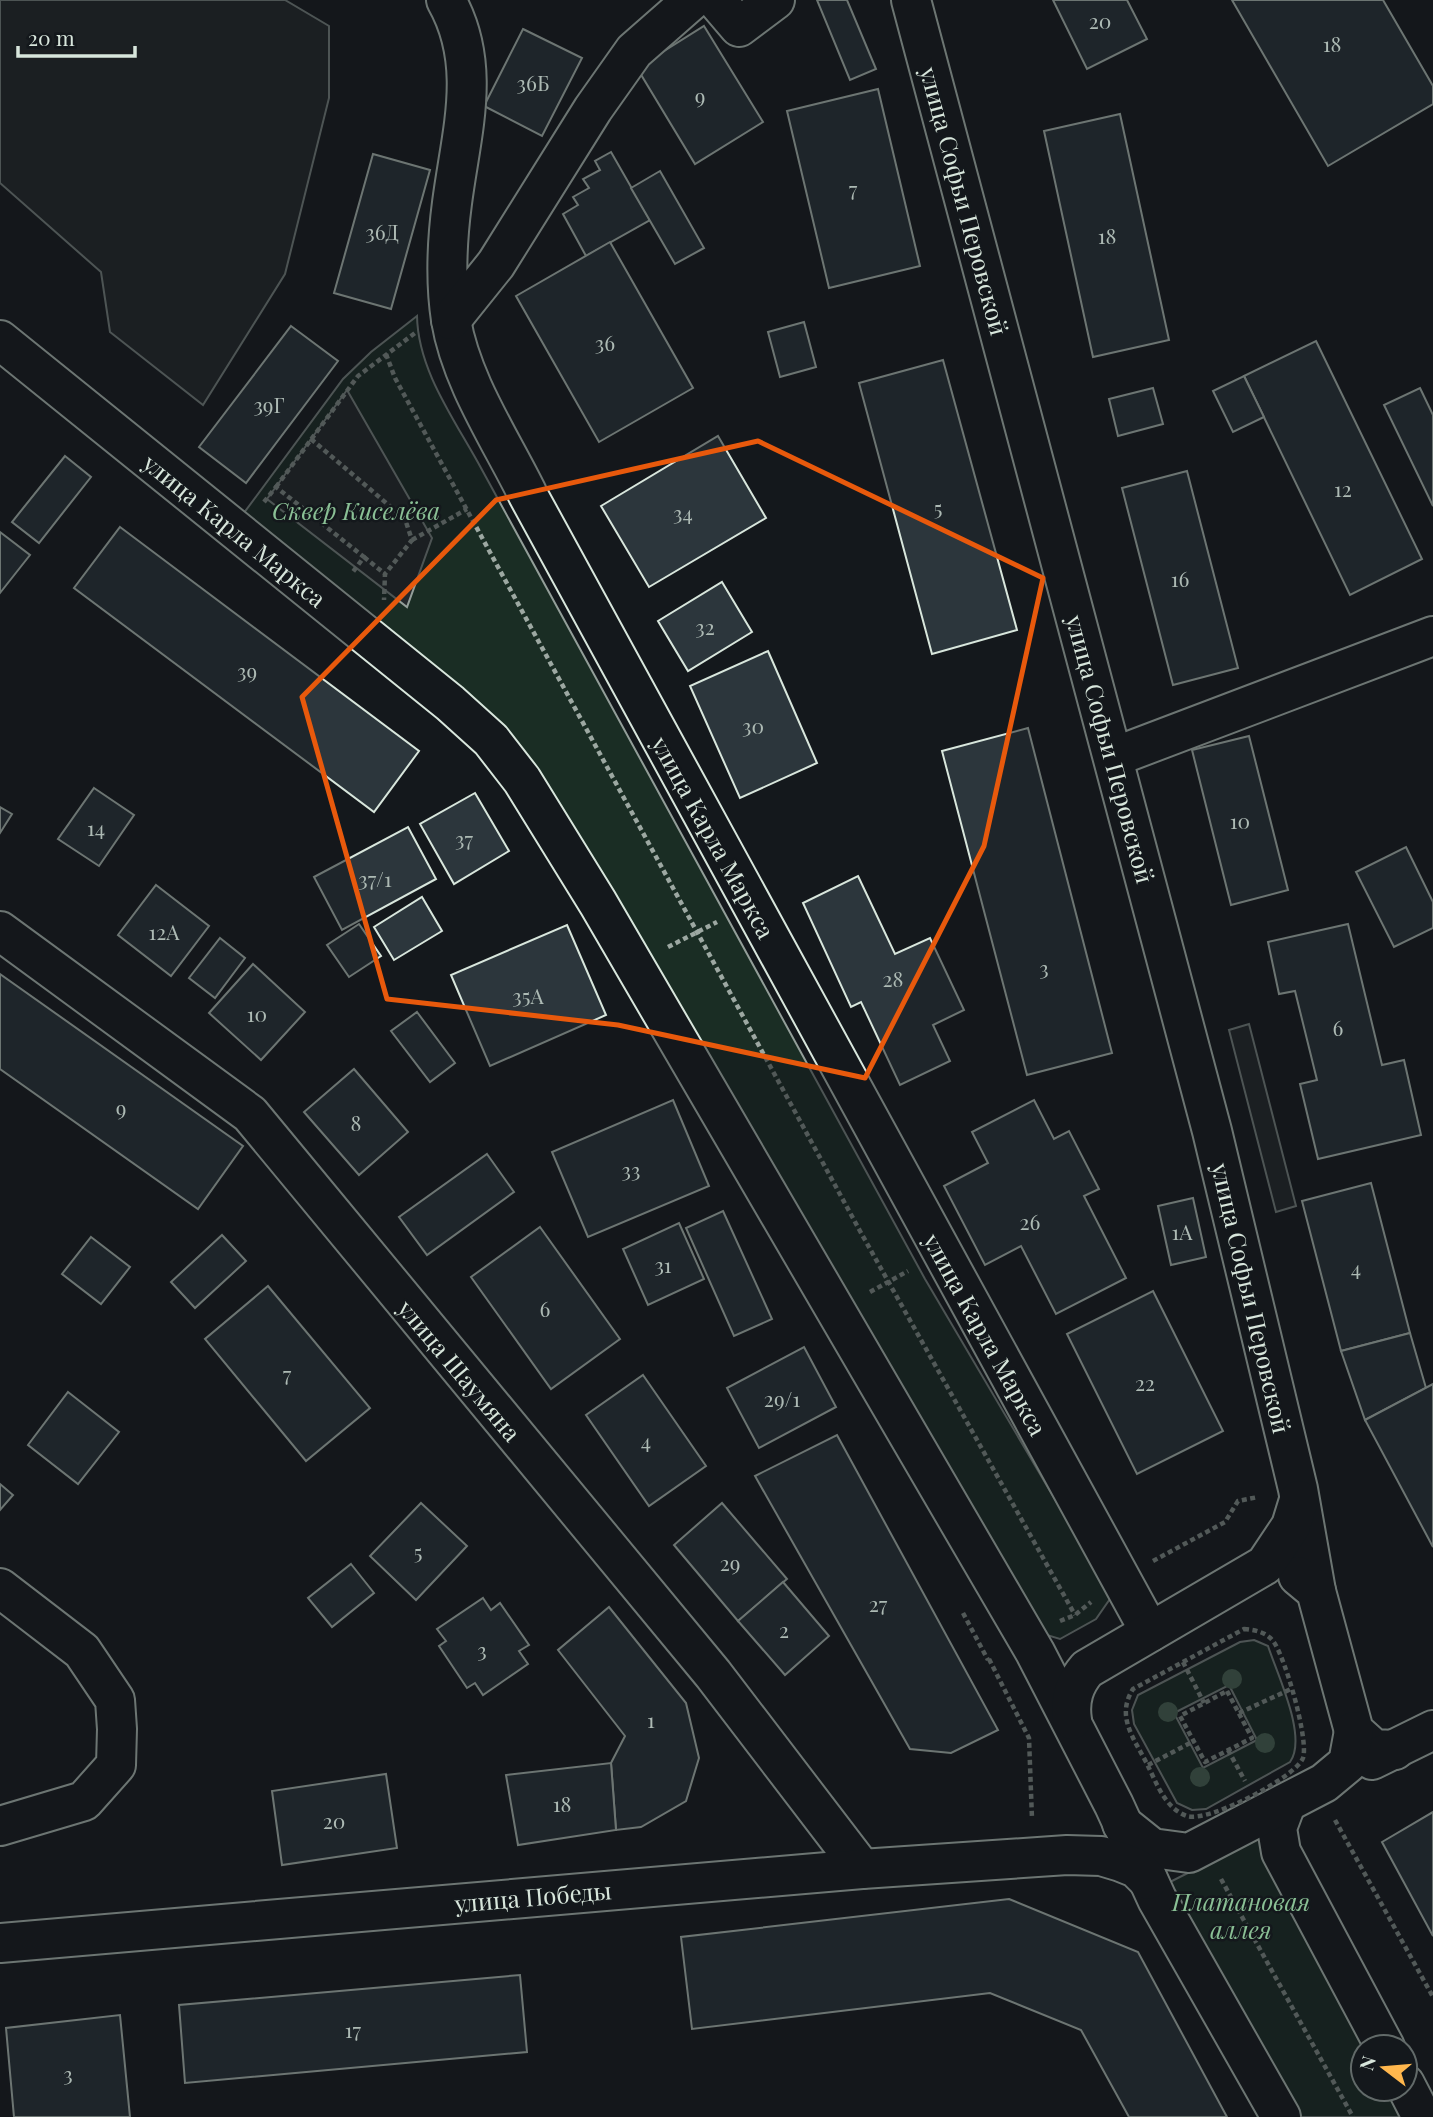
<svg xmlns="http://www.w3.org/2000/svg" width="1433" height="2117" font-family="'Playfair Display',serif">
<rect width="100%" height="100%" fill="#14181c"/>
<!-- green -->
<g fill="#1a2d24" stroke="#939e99" stroke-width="2" fill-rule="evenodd">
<path d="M417,316C418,371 455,420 481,468L925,1279L1112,1596L1096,1619L1060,1639L1030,1630L530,780L235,525L343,379L371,352Z"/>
<path d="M1254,1640L1268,1646C1277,1674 1308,1737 1290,1762L1206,1809L1192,1810L1177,1803L1134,1724L1132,1710L1138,1695L1240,1642ZM1229,1685L1257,1740L1203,1768L1174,1713Z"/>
<polygon points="1259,1837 1371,2047 1363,2047 1363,2089 1393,2089 1408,2117 1296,2117 1164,1885"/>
</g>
<!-- parking -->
<g fill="#24282b" stroke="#939e99" stroke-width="2">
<polygon points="0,0 285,0 329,26 329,98 285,274 203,405 110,332 101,272 0,183"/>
<polygon points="347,390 432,538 407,607 267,499"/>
<polygon points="1249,1024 1296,1206 1276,1212 1229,1030"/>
</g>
<!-- building -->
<g fill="#2c363c" stroke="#d8e6dc" stroke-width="2">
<polygon points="817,0 847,0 876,69 850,80"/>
<polygon points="1053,0 1127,0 1147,39 1087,69"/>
<polygon points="1232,0 1383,0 1433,86 1433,104 1328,166"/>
<polygon points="704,26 763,122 695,164 637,68"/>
<polygon points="523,29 582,58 542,136 484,106"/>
<polygon points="878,89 920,266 829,288 787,111"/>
<polygon points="1120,114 1169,340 1093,357 1044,131"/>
<polygon points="611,152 650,220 586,256 563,214 578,205 573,197 589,188 583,179 600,170 595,161"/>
<polygon points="373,154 430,170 391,309 334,293"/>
<polygon points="660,171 704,248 675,264 631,188"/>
<polygon points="610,242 693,388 599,442 516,296"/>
<polygon points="804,322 816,367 780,377 768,332"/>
<polygon points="291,326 338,361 246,483 199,447"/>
<polygon points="1316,341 1422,559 1350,595 1244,376"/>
<polygon points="943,360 1017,630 932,654 859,383"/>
<polygon points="1244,376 1264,417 1233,432 1213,391"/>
<polygon points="1153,388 1163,424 1118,436 1109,399"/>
<polygon points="1420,388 1433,415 1433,506 1384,405"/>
<polygon points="718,436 766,518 649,587 601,506"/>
<polygon points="65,456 91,477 39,543 12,522"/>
<polygon points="1187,471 1238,668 1173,685 1122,488"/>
<polygon points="120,527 419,751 374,812 74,588"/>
<polygon points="0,532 30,555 0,593"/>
<polygon points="722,582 752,632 688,671 658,621"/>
<polygon points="768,651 817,763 740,798 690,686"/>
<polygon points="1028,728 1112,1053 1027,1075 942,751"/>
<polygon points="1249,736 1288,890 1231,905 1192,750"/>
<polygon points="94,788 134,815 99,866 58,839"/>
<polygon points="475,793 509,851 454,884 420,824"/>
<polygon points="0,807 12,814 0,833"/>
<polygon points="408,827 436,879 342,930 314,877"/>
<polygon points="1406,847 1433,902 1433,928 1394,947 1356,872"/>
<polygon points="858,876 895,954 930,938 964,1010 933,1025 950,1061 900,1085 861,1002 851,1007 803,903"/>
<polygon points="156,885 209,926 171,976 118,935"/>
<polygon points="422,897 442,931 394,960 374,927"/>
<polygon points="359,924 381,956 349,977 327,945"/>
<polygon points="1348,924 1382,1065 1404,1060 1421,1135 1318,1159 1300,1084 1317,1080 1295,991 1279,994 1268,942"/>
<polygon points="567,925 606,1015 490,1066 451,975"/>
<polygon points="220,938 245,958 215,998 189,978"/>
<polygon points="253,964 305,1012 261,1060 209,1013"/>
<polygon points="0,974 243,1146 198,1209 0,1069"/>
<polygon points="417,1012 455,1063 430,1082 391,1031"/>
<polygon points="354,1069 408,1132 359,1175 304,1112"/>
<polygon points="673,1100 709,1186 588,1237 552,1152"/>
<polygon points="1034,1100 1054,1139 1069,1131 1099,1189 1084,1196 1126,1278 1056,1314 1021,1246 985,1265 944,1186 988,1163 972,1132"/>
<polygon points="487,1154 514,1192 427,1255 399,1217"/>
<polygon points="1371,1183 1410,1333 1341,1351 1302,1201"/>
<polygon points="1193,1198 1206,1257 1171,1265 1158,1206"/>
<polygon points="723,1211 772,1319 734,1336 686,1228"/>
<polygon points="679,1223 704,1279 648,1305 623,1249"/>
<polygon points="540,1227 620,1339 551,1389 471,1277"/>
<polygon points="222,1235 246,1261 195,1308 171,1282"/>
<polygon points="91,1237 130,1267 101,1304 62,1274"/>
<polygon points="268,1286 370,1408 306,1461 205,1339"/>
<polygon points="1153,1291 1223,1431 1137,1474 1067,1334"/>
<polygon points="1410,1333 1426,1388 1365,1420 1341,1351"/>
<polygon points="804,1347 836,1407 759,1448 727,1388"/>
<polygon points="643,1375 706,1466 649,1506 586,1415"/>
<polygon points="1433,1384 1433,1547 1365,1420"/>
<polygon points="68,1392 119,1432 78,1484 28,1445"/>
<polygon points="837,1435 998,1730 951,1753 910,1749 755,1476"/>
<polygon points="0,1484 13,1495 0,1510"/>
<polygon points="421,1503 467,1546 416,1600 370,1556"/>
<polygon points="722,1503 787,1579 738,1621 674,1545"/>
<polygon points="351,1564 374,1593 332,1627 308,1598"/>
<polygon points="783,1582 829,1636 785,1675 738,1621"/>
<polygon points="483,1598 491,1610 500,1603 529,1645 519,1651 528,1664 483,1695 475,1683 467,1688 439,1646 446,1641 437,1629"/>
<polygon points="609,1607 686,1703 699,1758 686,1801 641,1827 616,1830 611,1763 625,1736 558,1650"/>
<polygon points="611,1763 616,1830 518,1845 506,1775"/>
<polygon points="386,1774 397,1848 282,1865 272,1791"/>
<polygon points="1433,1812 1433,1936 1382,1842"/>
<polygon points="1009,1899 1138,1952 1227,2117 1129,2117 1081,2030 990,1993 692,2029 681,1937"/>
<polygon points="520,1975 527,2052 185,2083 179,2005"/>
<polygon points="120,2015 130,2117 14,2117 6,2028"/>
</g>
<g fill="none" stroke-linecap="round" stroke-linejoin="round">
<defs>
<g id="minor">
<path d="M446,0C483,65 461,133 452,203C447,241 445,281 451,320C461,381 501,440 528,495L1150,1632"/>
<polyline points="716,0 739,27 775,0"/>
<polyline points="911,0 1212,1131 1298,1489 1316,1591"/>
<polyline points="451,320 496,264 593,109 634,51 691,1"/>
<polyline points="0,340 450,703 491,740 522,780 598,903 1035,1652 1114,1805 1157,1899 1281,2117"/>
<polyline points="1114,757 1433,636"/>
<polyline points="0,931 250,1114 713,1674 862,1869"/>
<polyline points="1298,1576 1316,1591 1354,1731 1374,1749 1395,1750"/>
<polyline points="0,1588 82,1651 115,1700 117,1729 116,1765 84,1801 0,1826"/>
<path d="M1072,1720C1069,1700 1074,1684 1087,1669L1265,1565L1291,1526L1299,1500"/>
<polyline points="1372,1760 1433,1730"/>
<polyline points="1286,1804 1277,1828 1281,1852 1385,2047"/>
<polyline points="1122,1824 1152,1848 1189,1853 1324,1783 1348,1763 1354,1731"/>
<polyline points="0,1943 862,1869 1067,1855 1101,1856 1121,1862 1136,1868 1148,1880"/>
<polyline points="1405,2084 1422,2117"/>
</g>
</defs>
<!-- minor casing -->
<use href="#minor" stroke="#d8e6dc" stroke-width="42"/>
<!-- path -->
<g stroke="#9da8a2" stroke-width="4.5" stroke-dasharray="5 3.5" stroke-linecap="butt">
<polyline points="386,354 395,378 860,1231 1075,1615"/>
<polyline points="311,439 405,519 412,540 385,574 384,600"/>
<polyline points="276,487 358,376 415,333"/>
<polyline points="264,502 276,487 364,557 352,573"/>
<polyline points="412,540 467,509"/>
<polyline points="364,557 385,574"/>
<polyline points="668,947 717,922"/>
<polyline points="870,1292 908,1271"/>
<polyline points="1153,1561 1225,1522 1238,1501 1258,1497"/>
<polyline points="963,1613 988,1660"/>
<polyline points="1060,1621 1075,1615 1091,1602"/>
<path d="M1244,1629C1255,1630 1266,1632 1273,1641C1285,1656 1309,1740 1303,1758C1295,1778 1208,1823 1187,1816C1164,1808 1156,1781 1146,1762C1133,1737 1116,1716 1133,1689Z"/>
<polyline points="989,1659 1029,1738 1032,1819"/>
<polyline points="1183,1662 1204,1703"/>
<polygon points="1227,1691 1252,1738 1205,1762 1180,1716"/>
<polyline points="1239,1713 1291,1689"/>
<polyline points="1228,1750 1245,1781"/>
<polyline points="1148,1765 1194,1741"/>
<polyline points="1335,1820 1433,1997"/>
<polyline points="1221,1879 1353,2117"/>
</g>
<!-- minor -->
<use href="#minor" stroke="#14181c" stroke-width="38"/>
</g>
<!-- trees -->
<g fill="#55745f">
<circle cx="1232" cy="1679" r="10"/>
<circle cx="1168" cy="1712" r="10"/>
<circle cx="1265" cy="1743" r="10"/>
<circle cx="1200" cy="1777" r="10"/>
</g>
<!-- marked area -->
<path d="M0 0H1433V2117H0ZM758,441L1043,578L984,846L865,1078L618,1025L387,999L302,697L496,500Z" fill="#14181c" fill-opacity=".55" fill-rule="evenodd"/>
<path fill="none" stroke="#e8590c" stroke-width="5" stroke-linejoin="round" d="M758,441L1043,578L984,846L865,1078L618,1025L387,999L302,697L496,500Z"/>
<g text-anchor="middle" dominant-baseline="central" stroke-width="5" stroke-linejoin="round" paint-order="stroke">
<!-- number labels -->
<g font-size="21" fill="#adbab4">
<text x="1100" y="20">20</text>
<text x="1332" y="43">18</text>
<text x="533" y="82">36Б</text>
<text x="700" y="95">9</text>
<text x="853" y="188">7</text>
<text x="382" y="231">36Д</text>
<text x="1107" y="235">18</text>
<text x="605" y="342">36</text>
<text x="269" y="404">39Г</text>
<text x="1343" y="488">12</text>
<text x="938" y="507">5</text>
<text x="683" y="512">34</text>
<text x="1180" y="578">16</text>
<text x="705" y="626">32</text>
<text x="247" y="670">39</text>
<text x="753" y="725">30</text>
<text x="1240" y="820">10</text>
<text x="96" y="827">14</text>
<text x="464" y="838">37</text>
<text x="375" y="878">37/1</text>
<text x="164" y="931">12А</text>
<text x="1044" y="967">3</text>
<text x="893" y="978">28</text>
<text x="528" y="995">35А</text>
<text x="257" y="1013">10</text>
<text x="1338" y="1027">6</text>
<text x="121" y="1107">9</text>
<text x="356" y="1122">8</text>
<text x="631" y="1169">33</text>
<text x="1030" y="1221">26</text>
<text x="1182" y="1231">1А</text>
<text x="663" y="1264">31</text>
<text x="1356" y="1267">4</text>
<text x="545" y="1308">6</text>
<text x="287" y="1373">7</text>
<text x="1145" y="1382">22</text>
<text x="782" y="1398">29/1</text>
<text x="646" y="1440">4</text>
<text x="418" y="1551">5</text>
<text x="730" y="1562">29</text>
<text x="878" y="1603">27</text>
<text x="784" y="1629">2</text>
<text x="482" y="1649">3</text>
<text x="651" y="1719">1</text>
<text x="562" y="1803">18</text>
<text x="334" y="1820">20</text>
<text x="353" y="2029">17</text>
<text x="68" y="2073">3</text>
</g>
<!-- street labels -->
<g font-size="24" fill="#d8e6dc" stroke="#14181c">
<text transform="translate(965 201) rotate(75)">улица Софьи Перовской</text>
<text transform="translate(235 530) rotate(39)">улица Карла Маркса</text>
<text transform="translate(1111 749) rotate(75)">улица Софьи Перовской</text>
<text transform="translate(714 837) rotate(61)">улица Карла Маркса</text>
<text transform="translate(1252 1298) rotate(77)">улица Софьи Перовской</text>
<text transform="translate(986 1334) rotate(61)">улица Карла Маркса</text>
<text transform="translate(460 1370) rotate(50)">улица Шаумяна</text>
<text transform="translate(533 1896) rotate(-5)">улица Победы</text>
</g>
<!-- park labels -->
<g font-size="24" font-style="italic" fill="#8ac095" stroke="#14181c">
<text x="356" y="510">Сквер Киселёва</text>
<text x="1241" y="1901">Платановая<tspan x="1241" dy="28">аллея</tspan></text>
</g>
</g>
<!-- north arrow -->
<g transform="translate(1384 2068) rotate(286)"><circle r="33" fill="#14181c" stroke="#626a69" stroke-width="2"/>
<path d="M0-5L12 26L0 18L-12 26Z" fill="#ffb74d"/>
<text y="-10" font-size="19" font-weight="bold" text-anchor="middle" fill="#d8e6dc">N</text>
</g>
<!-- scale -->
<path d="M18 46v10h117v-10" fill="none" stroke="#d8e6dc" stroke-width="3.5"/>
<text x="28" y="46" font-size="21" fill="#d8e6dc" stroke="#14181c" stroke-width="5" paint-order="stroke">20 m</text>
</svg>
